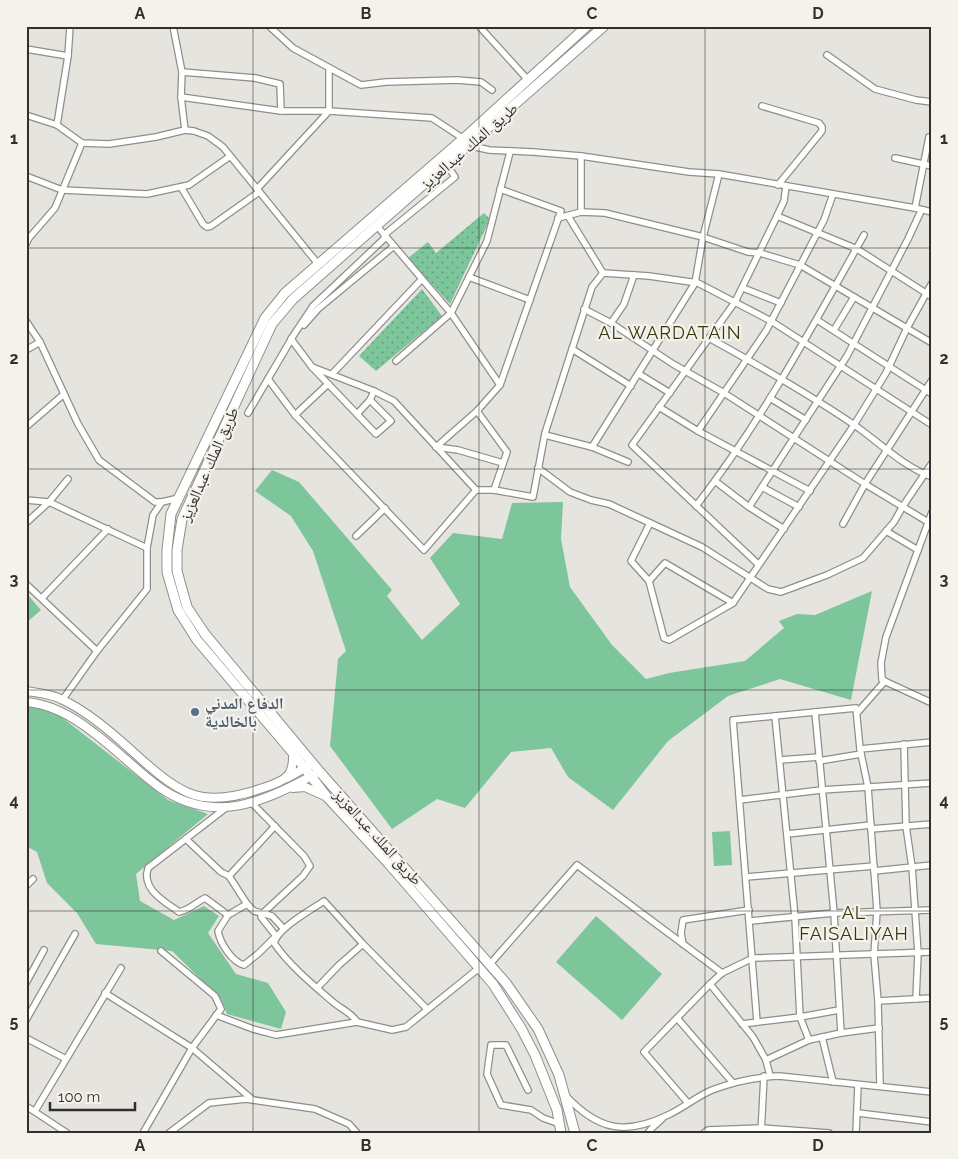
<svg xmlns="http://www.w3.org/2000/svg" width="958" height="1159" font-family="Raleway,'Noto Naskh Arabic',sans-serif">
<defs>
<pattern id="park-dots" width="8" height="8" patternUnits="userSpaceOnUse" patternTransform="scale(1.25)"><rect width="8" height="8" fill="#7dc59a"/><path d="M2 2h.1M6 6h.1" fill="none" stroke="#67a07e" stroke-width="1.8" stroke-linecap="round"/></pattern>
</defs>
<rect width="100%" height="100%" fill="#e6e4de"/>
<!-- green -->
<g fill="#7dc59a">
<polygon points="272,470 299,482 392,590 387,596 422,640 460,604 430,558 453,533 502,539 512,503 563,502 561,539 570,587 612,645 646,679 669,673 745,661 784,628 779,621 797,614 815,615 872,591 851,700 780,679 728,696 668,741 613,810 568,777 551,748 511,752 465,808 437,799 392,829 330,746 338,659 346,651 313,551 291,516 255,491"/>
<polygon points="26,593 41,610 26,623"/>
<polygon points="26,706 55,712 168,800 208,814 136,874 140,901 174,920 204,906 219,916 208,933 236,974 268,983 286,1012 281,1029 227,1014 221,999 172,951 96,944 77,913 47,883 37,852 26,846"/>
<polygon points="730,831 732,865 714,866 712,832"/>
<polygon points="596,916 662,974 622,1020 556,962"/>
</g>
<!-- park -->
<g fill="url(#park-dots)">
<polygon points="484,213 490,219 450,304 408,258 428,242 436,253"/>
<polygon points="422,289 442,316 376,371 359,356"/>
</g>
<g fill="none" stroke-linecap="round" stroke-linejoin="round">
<defs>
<g id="minor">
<polyline points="173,26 182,72 181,97 185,130"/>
<polyline points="269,26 293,48 361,85 386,82 457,80 481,82 492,90"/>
<polyline points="479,26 528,80"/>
<polyline points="26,49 68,56"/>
<polyline points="827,55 875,89 916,100 932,102"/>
<polyline points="182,72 255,78 280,84 281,111"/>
<polyline points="181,97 281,111 329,111 432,118 476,147 489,150 533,152 581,156 689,172 719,174 915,208 932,212"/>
<polyline points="762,106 819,123 822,127 822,131 778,185"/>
<polyline points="26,115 57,125 82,143 109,144 156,137 185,130 194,131 208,136 223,147 318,264"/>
<polyline points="57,125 68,56 70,26"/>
<polyline points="581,156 581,212"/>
<polyline points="895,158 932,166"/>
<polyline points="26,176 62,190 147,194 189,185 229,157"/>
<polyline points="181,187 203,224 207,227 211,226 259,192"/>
<polyline points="257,189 329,111 329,68"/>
<polyline points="915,208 929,137"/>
<polyline points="568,216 603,273"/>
<polyline points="777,216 857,249 932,297"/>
<polyline points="558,218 581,212 605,213 703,237 748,252 760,253 800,265 932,343"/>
<polyline points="377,226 451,313 500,385"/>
<polyline points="384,235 455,177 447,165"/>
<polyline points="26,244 29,238 55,208 82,143"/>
<polyline points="469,277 530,300"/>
<polyline points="743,288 781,303"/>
<polyline points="584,309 611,323 673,364 724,393 865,484 928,522"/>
<polyline points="817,320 932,394"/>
<polyline points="26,321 40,342"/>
<polyline points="611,323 624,304 634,275"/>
<polyline points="304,325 318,309 394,246"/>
<polyline points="834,330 854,297"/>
<path d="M709,338C758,365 807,393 853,424C879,442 902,466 932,477"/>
<polyline points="572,349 631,386"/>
<polyline points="26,350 40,342 78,424 99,460 155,502 162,502 153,515 147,548 147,589 97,651 63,699"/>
<polyline points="396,361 451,313 487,241 510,152"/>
<polyline points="312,367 374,391 394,401 476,490 494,490 533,497 545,433 592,287 603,273 649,276 698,283 771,321 932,425"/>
<polyline points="332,374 422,279"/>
<polyline points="639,374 670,393"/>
<polyline points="268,379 295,415 424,550 476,490"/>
<polyline points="770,398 806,420"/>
<polyline points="370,400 391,421 376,434 312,367 291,339 313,306 386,237"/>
<polyline points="659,407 698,431 810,491"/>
<polyline points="477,411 507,452 494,490"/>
<polyline points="248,413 292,338"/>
<polyline points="357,414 370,400 374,391"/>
<polyline points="295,415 328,384"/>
<polyline points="26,427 64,394"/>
<polyline points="698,431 766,331 824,220 833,194"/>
<polyline points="545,435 592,447 628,462"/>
<polyline points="436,447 477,411 500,385 561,211 500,189"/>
<polyline points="436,447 458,450 503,463"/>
<polyline points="592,447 695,283 703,237 719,174"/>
<polyline points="538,468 570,492 591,500 609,504 661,528 702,547 768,589 781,592 827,575 863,558 894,522 903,506 932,463"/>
<polyline points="715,481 749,507"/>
<polyline points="762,487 799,507"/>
<polyline points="26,500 49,502 147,548"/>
<polyline points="162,502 179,498"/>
<path d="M696,506C762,421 812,327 864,235"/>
<polyline points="932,512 886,637 881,663 882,680 932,703"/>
<polyline points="26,523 49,502 68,479"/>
<polyline points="650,523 631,561 649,581 664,638 669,640 733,603 854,425 886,373 907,328 932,283"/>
<polyline points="843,524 865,484 932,380"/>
<polyline points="784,529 749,507 847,356 908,239 921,211"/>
<polyline points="886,531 918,550"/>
<polyline points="356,536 385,508"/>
<polyline points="758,564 632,445 735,302 777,216 784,201 786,186"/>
<polyline points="649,581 665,563 733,603"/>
<polyline points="26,584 97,651"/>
<polyline points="42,598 108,529"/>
<polyline points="815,712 834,913 841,1033"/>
<polyline points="857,713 885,681"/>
<polyline points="775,716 795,917 800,1017 809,1040"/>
<polyline points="904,744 906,826 912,867 918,953 916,999"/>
<polyline points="860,749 932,742"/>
<polyline points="780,760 819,757"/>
<polyline points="819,761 861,754"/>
<polyline points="740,800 821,790 932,783"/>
<path d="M227,807L148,868C141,889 164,901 179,912C190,910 195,903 205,898L228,915L247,904"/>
<polyline points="871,829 932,824"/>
<polyline points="787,834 871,825"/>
<polyline points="186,839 221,872 229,876 247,904 254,911 272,916 284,929"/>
<polyline points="874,871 932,865"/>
<polyline points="229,876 275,826"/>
<polyline points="746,877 874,866"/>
<polyline points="26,886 33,879"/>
<path d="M228,915L218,931C220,943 232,962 244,965L259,953L276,936L261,917L263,913L303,876L310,866L304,856L251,802"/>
<polyline points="750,921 834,913 932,910"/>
<polyline points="683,944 681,933 683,920 749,910"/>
<polyline points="490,964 577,865 722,973"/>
<polyline points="26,983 44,950"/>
<polyline points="710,984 722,973 753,958 932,952"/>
<polyline points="317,988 339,965 363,944"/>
<polyline points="105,993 192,1048 253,1100"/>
<polyline points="878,1001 932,998"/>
<polyline points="216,1015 253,1029 276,1035 357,1022 392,1030 406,1027 479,968"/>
<polyline points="677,1018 733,1083"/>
<polyline points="26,1020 75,934"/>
<path d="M357,1022C352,1013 341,1009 333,1002C312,984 290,966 274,943C278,928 311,910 324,901L363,944L427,1009"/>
<polyline points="757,1022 733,720 856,708 860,749 868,787 877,911 874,955 878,1001 880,1086"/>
<polyline points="742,1024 800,1017 839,1010"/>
<polyline points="822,1037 833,1082"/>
<polyline points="26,1038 66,1059"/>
<polyline points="766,1060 809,1040 841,1033 879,1028"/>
<polyline points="528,1090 506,1045 491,1045 487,1074 501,1105 531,1110 543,1118 560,1124"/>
<path d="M566,1096C598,1130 625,1136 668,1115C683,1108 696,1097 712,1090C733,1082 756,1077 779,1076L932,1092"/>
<polyline points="688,1103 644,1052 710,984 753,1037 766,1060 770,1076"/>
<polyline points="26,1106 67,1133"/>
<polyline points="35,1111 121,968"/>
<polyline points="858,1113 932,1122"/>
<polyline points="143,1133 192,1048 221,1009 215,996 161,951"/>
<polyline points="169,1133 209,1103 246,1099 315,1109 349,1124 357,1133"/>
<polyline points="648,1133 652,1128 662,1119"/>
<polyline points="704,1133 708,1130 761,1128 829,1133"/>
<polyline points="761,1133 764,1076"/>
<polyline points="856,1133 858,1085"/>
</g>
<g id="major">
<path d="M26,691C39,693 52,694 63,700C84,710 104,726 122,742C143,760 174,793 203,797C225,800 245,794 266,787C287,780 294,775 293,753"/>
<path d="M26,702C52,704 74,717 94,733C117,750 136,770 159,787C212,825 263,803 315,774"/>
<polyline points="287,778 310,765"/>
<polyline points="293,788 305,787 325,796"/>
</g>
<g id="highway">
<polyline points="561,1133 557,1110 535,1055 521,1028 493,984 388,863 327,797 293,753 197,640 178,610 167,572 167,550 171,514 265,318 285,293 463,139 587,26"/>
<polyline points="575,1133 559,1075 538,1029 506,983 319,771 205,634 187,607 177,571 177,550 182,519 272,324 293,299 604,26"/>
</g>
</defs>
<!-- minor casing -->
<use href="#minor" stroke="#908e89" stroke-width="8"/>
<!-- major casing -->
<use href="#major" stroke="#908e89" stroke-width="10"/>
<!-- highway casing -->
<use href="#highway" stroke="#908e89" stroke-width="11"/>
<!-- minor -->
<use href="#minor" stroke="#fff" stroke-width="5.5"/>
<!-- major -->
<use href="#major" stroke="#fff" stroke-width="8"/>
<!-- highway -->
<use href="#highway" stroke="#fff" stroke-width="9"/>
</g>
<!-- grid -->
<path fill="none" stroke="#31302e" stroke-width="1" stroke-opacity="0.55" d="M253,26V1133M479,26V1133M705,26V1133M26,248H932M26,469H932M26,690H932M26,911H932"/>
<!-- markers -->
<circle fill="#5c6f8a" stroke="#f4f2eb" stroke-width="2" cx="195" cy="712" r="5"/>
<g text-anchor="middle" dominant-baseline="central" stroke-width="4.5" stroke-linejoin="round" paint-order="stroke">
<!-- street labels -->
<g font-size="16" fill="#31302e" stroke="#f4f2eb">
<text transform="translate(469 146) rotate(-41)">طريق الملك عبدالعزيز</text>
<text transform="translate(209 464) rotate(-66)">طريق الملك عبدالعزيز</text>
<text transform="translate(378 837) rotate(48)">طريق الملك عبدالعزيز</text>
</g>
<!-- service labels -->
<g font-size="16" font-weight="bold" fill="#4e5e75" stroke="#f4f2eb" text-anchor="start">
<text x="205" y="703">الدفاع المدني<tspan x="205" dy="18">بالخالدية</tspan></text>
</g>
<!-- neighbourhood labels -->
<g font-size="18" letter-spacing="1" fill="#36380f" stroke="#f4f2eb">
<text x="670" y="332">AL WARDATAIN</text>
<text x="854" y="912">AL<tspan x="854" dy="21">FAISALIYAH</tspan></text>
</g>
</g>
<!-- border -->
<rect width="958" height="1159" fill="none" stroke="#f4f2eb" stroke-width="55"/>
<!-- scale -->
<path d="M50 1102v8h85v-8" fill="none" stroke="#31302e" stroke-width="2.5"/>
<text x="58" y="1102" font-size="15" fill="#31302e" stroke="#f4f2eb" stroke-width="4" paint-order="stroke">100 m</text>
<rect x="28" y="28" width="902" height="1104" fill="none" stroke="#31302e" stroke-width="2"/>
<g font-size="16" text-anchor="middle" font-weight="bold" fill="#31302e">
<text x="140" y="19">A</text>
<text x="366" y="19">B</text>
<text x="592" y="19">C</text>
<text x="818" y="19">D</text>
<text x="14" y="144">1</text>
<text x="944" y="144">1</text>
<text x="14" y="364">2</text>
<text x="944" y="364">2</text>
<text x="14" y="585">3</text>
<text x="944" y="585">3</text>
<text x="14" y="806">4</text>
<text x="944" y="806">4</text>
<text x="14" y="1027">5</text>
<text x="944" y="1027">5</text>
<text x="140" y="1151">A</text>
<text x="366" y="1151">B</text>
<text x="592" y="1151">C</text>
<text x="818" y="1151">D</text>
</g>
</svg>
